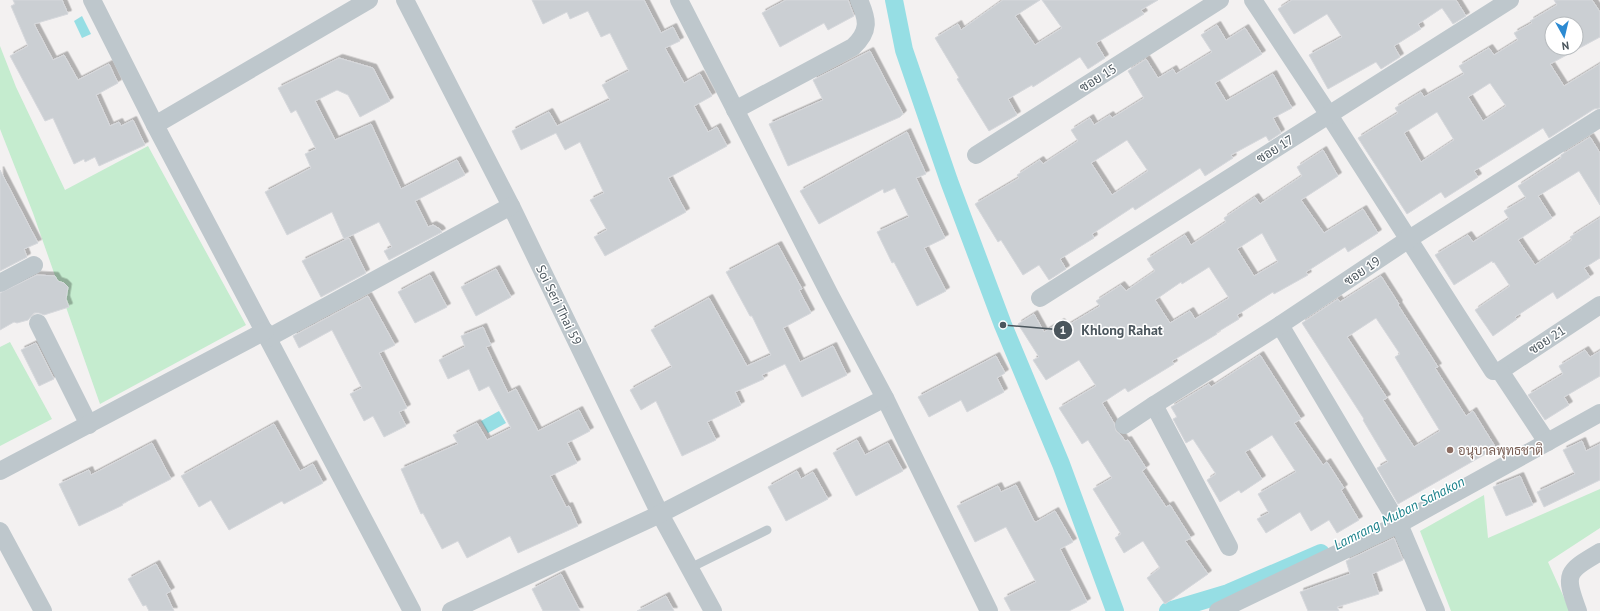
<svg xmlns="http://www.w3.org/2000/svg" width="1600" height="611" font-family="'PT Sans',Sarabun,sans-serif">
<defs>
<filter id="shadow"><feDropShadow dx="3.5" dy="-3.5" stdDeviation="0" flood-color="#0004"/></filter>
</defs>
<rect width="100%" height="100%" fill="#f3f1f1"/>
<!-- green -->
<g fill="#c5eccf">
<polygon points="0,46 16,87 65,190 148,146 246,325 100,404 33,213 0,129"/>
<polygon points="10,342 52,419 0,446 0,347"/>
<polygon points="1600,489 1600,528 1548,562 1570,611 1451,611 1420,531 1484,495 1488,538"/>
</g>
<!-- water -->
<g fill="#96dee4">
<polygon points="82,16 91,34 82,38 74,21"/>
<polygon points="499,411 506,423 488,433 481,421"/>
</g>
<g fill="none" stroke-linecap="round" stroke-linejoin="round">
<!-- canal -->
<g stroke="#96dee4" stroke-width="18">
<polyline points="894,0 904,50 949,181 1003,325 1061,464 1115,611"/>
<polyline points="1168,611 1228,593 1321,553"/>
</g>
</g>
<!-- building -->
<g fill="#cbcfd3" stroke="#d6d8dc" fill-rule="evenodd" filter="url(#shadow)">
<polygon points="13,0 62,0 68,14 34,24 53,60 64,55 78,80 109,64 118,83 96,95 110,126 119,122 121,126 133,120 145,145 99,166 95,157 85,162 84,159 74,164 53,118 45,121 10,56 28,46 11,6 15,4"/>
<polygon points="532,0 644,0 661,33 673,27 680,41 665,48 684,83 700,74 712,96 694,106 708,132 717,127 727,146 668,178 686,212 605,256 594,237 607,230 590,200 604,193 580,142 565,150 556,133 521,150 512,131 549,112 557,126 610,100 602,85 629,71 610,33 601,37 588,11 570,19 567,12 543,24"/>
<polygon points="786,0 848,0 854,16 828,30 824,23 780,47 762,13"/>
<polygon points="1003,0 1040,0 1015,16 1035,45 1062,28 1042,0 1158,0 1141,10 1144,14 1096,43 1105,58 1088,69 1080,57 1033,87 1032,85 1008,99 1017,115 989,131 957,79 959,78 935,38 958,24 961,30"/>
<polygon points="1292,0 1456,0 1466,16 1453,24 1442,8 1418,24 1421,29 1394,46 1400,57 1381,69 1376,62 1328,89 1309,55 1342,37 1327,14 1294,34 1278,9"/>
<path d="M1554,0H1592L1600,12V37L1550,64L1564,86L1600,64V108L1594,109L1549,138L1543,128L1474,171L1478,177L1445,198L1441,192L1407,214L1358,138L1398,113L1395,108L1421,92L1424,97L1464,74L1459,66L1489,48L1494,55L1518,40L1514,33L1532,23L1530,21L1557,5ZM1552,24H1576V48H1552ZM1490,83L1506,106L1483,121L1468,97ZM1437,112L1454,140L1421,162L1404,133Z"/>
<path d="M1217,25L1226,40L1245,28L1262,54L1215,83L1226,101L1273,74L1292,108L1273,118L1281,133L1269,141L1266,136L1231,155L1233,158L1205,176L1200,168L1135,210L1133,207L1092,234L1094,238L1060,259L1066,269L1049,280L1039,265L1023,275L1001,240L998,242L975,204L1019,178L1017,175L1040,160L1043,164L1078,141L1071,130L1090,118L1094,125L1110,115L1112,118L1144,98L1128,71L1146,59L1158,78L1173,69L1176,74L1212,52L1201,35ZM1127,140L1148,171L1112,195L1091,163Z"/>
<polygon points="870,51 903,114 900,117 788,166 769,124 823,100 813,80"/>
<polygon points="339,58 373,68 390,101 360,117 348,95 337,90 315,101 335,140 371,124 401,189 457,160 465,175 415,201 428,227 433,225 440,229 442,232 389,260 384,251 392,247 379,222 344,239 332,212 287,235 265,192 311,168 305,154 316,149 296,110 291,113 278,88"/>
<polygon points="907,132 926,174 916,178 945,238 924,248 946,291 917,306 894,262 892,263 877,232 909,217 895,188 884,193 883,189 819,224 800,191"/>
<polygon points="1590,137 1600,153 1600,205 1579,171 1538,196 1552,218 1518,240 1535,265 1572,240 1570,237 1600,218 1600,258 1584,268 1590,277 1557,299 1553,292 1515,317 1517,319 1493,336 1475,310 1510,286 1494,262 1493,263 1492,261 1454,285 1435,255 1468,235 1473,242 1509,219 1504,211 1526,198 1518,186 1561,158 1561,155"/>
<path d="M1323,150L1338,176L1301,200L1324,233L1363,209L1378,233L1348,252L1345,247L1306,272L1308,275L1274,294L1273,292L1237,315L1239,319L1216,333L1217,334L1172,361L1174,364L1128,392L1125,388L1102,403L1114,423L1116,431L1121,435L1125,441L1128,440L1146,468L1142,471L1166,507L1170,505L1191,538L1185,541L1208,574L1165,604L1147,578L1160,568L1143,541L1124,553L1115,538L1121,534L1093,489L1112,478L1088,440L1082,444L1059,408L1096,386L1079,360L1046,380L1033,360L1039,357L1018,324L1034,314L1044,332L1061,322L1065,327L1100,306L1096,301L1121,285L1126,291L1155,271L1147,259L1185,235L1191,245L1226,222L1224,218L1255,197L1260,204L1302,176L1297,167ZM1262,233L1278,262L1254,276L1237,249ZM1209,267L1229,298L1195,319L1190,311L1170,323L1155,300L1181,282L1182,284Z"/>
<polygon points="0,170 38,243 24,249 27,257 0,271"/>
<polygon points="349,238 366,273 321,297 302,261"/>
<polygon points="778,245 802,289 799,290 811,313 783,328 800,362 833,346 847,375 802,397 785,364 762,375 764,379 735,392 741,405 707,422 716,440 682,456 656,401 641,410 630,390 672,367 651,330 709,298 747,366 771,355 752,316 750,316 726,272"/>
<polygon points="496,269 511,297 476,316 461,287"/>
<polygon points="37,275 55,276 58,281 64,283 68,287 66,299 69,307 44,315 39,313 34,313 28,320 17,323 14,322 0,330 0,293"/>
<polygon points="430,275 447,307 415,323 398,292"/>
<path d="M1381,276L1399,304L1398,305L1438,367L1435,368L1466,416L1473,411L1496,448L1398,504L1377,468L1388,462L1363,420L1364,419L1302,323L1338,299L1340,302ZM1376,318L1400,354L1395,357L1440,431L1414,447L1383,400L1387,398L1347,337Z"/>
<polygon points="368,296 395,345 379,353 407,408 399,412 406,426 384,437 373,416 364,421 350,394 362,388 332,330 299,348 293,336"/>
<polygon points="483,327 491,345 486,347 508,393 516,389 538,431 579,410 590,431 567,443 577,463 550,476 566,507 569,506 578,526 518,553 510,536 467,558 458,541 442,549 423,513 421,514 401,469 458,444 453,435 477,423 487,440 511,428 489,386 479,391 469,369 448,379 439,360 465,347 461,336"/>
<polygon points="36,343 54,379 39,386 21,350"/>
<polygon points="1585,350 1590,357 1600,351 1600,376 1564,397 1569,405 1545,420 1528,395 1563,374 1559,366"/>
<polygon points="1260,355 1301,419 1294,423 1323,465 1327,462 1344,488 1341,490 1359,520 1337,533 1329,520 1311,531 1300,512 1266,533 1257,519 1269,513 1258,494 1296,472 1272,435 1245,452 1262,479 1241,493 1239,490 1220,502 1207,480 1216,474 1193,439 1186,443 1173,419 1177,417 1171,407 1209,384 1211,387"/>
<polygon points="996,356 1005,373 997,378 1004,392 967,412 961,400 929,417 918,397"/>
<polygon points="274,424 300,471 313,464 323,483 284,504 282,501 229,530 211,500 199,507 181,476"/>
<polygon points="857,440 865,455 888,443 903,471 856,496 833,453"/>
<polygon points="1582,441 1586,451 1600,444 1600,480 1544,507 1537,492 1575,474 1563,450"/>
<polygon points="152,443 171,479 122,504 123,505 79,526 59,484 89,470 91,475"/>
<polygon points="797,471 801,479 813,472 828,499 786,521 768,487"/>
<polygon points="1520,476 1533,505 1506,516 1493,487"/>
<polygon points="1016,485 1034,521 1036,522 1055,511 1073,542 1060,549 1087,602 1069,611 1011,611 1004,598 1036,582 1006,527 975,542 957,506 998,486 1001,492"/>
<polygon points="1394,538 1403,560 1372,574 1379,594 1337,607 1339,611 1308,611 1300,592 1350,574 1346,561"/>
<polygon points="156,564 171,591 166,594 174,611 149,611 146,605 143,606 128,579"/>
<polygon points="561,574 580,611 543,611 532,589"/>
<polygon points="666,596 674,611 637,611"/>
</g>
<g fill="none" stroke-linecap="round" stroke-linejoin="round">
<!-- service -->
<polyline stroke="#bec7cc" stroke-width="9" points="690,568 767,530"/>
<!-- minor -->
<g stroke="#bec7cc" stroke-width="18">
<polyline points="92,0 155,125 412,611"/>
<polyline points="405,0 511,206 660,514 713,611"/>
<polyline points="679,0 830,295 885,398 989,611"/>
<polyline points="1253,0 1329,115 1493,371 1500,371 1600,305"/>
<path d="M735,110L853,47C870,31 868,20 859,0"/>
<polyline points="155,125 369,0"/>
<polyline points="976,155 1220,0"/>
<polyline points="0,283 34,265"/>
<polyline points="1040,298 1510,0"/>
<polyline points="38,323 89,425"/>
<polyline points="1280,325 1390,510"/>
<polyline points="268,338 511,206"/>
<polyline points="1500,371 1545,439 1548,442"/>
<polyline points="1154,405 1229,547"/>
<polyline points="1124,425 1154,405 1280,325 1409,239 1600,118"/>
<polyline points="0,471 265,331"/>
<polyline points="1399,524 1436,611"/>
<polyline points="0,531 43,611"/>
<polyline points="451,611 660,514 885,398"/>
<polyline points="1218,611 1399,524 1600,413"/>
<path d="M1578,611C1564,573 1566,572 1600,552"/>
</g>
</g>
<!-- markers -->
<circle fill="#8d6e63" stroke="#fff" stroke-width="1.5" cx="1450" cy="450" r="4"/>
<g text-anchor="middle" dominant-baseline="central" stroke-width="3" stroke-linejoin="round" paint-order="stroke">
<!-- street labels -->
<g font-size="13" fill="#4b565d" stroke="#fff">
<text transform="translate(1098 78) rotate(-32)">ซอย 15</text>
<text transform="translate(1275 149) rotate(-32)">ซอย 17</text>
<text transform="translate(1362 271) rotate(-34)">ซอย 19</text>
<text transform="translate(559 305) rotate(64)">Soi Seri Thai 59</text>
<text transform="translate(1547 340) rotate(-33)">ซอย 21</text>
</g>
<!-- education labels -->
<g font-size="13" fill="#785e54" stroke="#fff" text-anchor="start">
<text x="1458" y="450">อนุบาลพุทธชาติ</text>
</g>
<!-- water labels -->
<g font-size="14" font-style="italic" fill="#1a808a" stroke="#fff">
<text transform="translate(1399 513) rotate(-27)">Lamrang Muban Sahakon</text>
</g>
</g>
<!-- callouts -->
<path fill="none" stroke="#4b565d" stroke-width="1.5" d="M1003 325L1063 330"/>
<g fill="#4b565d" stroke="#fff" stroke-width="1.5">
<circle cx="1003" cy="325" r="4"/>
<circle cx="1063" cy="330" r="10"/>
</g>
<g font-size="12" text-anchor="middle" font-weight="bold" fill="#fff">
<text x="1063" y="334">1</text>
</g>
<g font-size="14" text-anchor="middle" font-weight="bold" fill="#4b565d" stroke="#fff" stroke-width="3" stroke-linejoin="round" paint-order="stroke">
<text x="1122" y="335">Khlong Rahat</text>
</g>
<!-- north arrow -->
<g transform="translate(1564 36) rotate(172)"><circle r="19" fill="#ffffff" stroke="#b7bbbe"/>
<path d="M0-3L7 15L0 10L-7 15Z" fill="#2c8ad2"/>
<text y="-6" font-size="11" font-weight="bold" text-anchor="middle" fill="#4b565d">N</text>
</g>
</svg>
